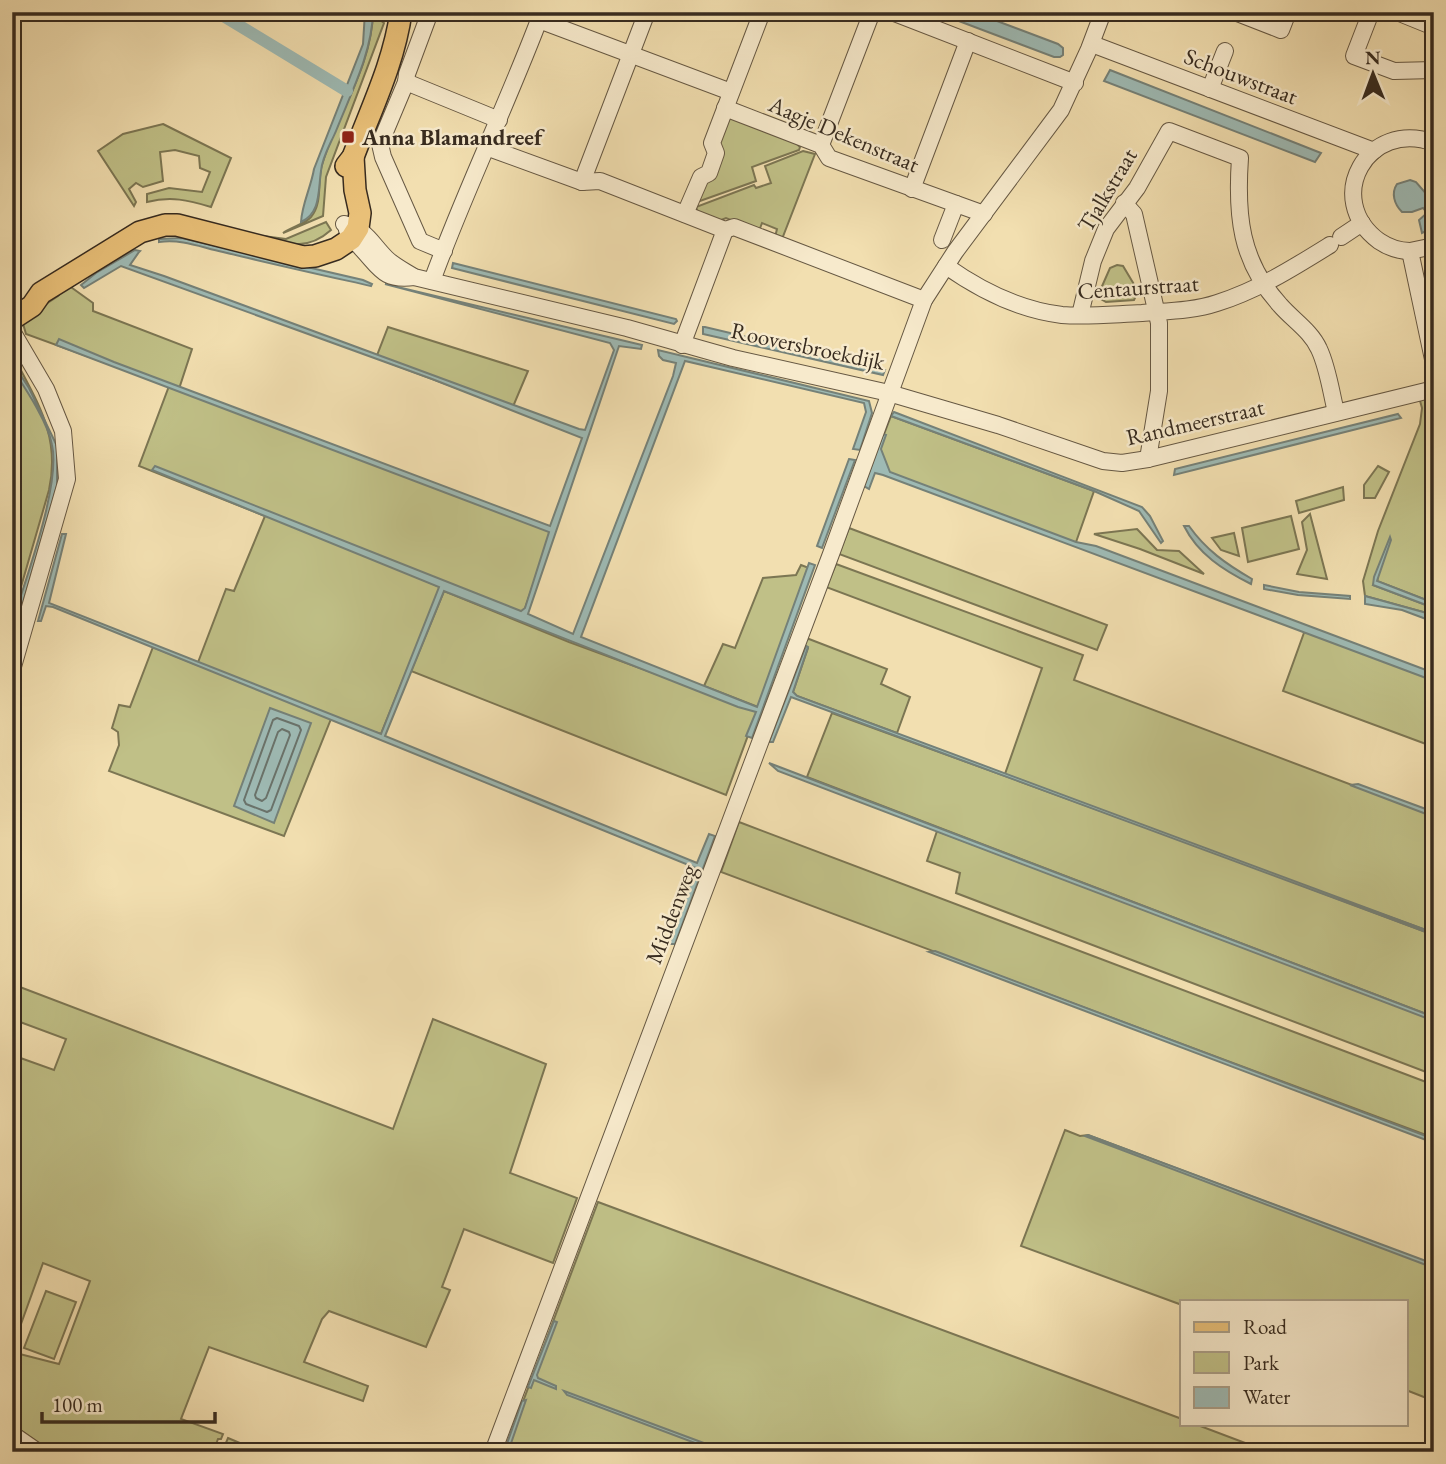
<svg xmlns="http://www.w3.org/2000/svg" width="1446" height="1464" font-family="'EB Garamond',serif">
<rect width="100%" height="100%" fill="#f2dfb0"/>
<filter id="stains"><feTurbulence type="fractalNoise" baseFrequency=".00286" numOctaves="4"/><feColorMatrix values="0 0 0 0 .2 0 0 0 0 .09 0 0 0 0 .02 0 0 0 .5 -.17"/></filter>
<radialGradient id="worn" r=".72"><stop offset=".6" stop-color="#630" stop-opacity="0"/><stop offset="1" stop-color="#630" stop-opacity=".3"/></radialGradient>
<!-- green -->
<g fill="#c0c087" stroke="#7c7653" stroke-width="2">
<path d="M373,12H380V20L384,23L326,177L323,216L283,233C291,227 305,224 311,217C323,203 317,181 322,165C337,114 372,67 373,12Z"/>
<polygon points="730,112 801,139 798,145 800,147 799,150 752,167 756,181 700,201 698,196"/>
<path d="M163,124L231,158L211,207C188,200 171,196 147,202V194L169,188L202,192L210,172L200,168L199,156L175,150L160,152L163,181L143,187L136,183L129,189L136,202L134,206L98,151L123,134Z"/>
<polygon points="803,151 815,154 782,239 775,237 777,229 762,223 759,231 726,218 716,222 699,215 696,207 754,185 756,188 771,183 765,166"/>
<path d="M326,222L331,230C309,250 287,246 263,236L286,239Z"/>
<polygon points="1117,265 1123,266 1138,291 1134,300 1106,302 1101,299 1099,293 1110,268"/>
<polygon points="68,285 93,303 93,311 192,349 179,389 552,530 523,614 379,561 440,587 439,591 381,734 331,719 284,836 109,771 119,745 118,732 112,728 119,705 130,707 153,647 197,665 226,589 234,591 265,516 139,466 169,386 26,334 22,320 58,296"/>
<polygon points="388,327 528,371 512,409 376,358"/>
<path d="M12,353C36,401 61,434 49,490L12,618Z"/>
<polygon points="1434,394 1434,406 1430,407 1434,448 1428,451 1430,453 1434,452 1434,603 1377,581 1378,577 1373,585 1434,608 1434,615 1365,596 1363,581 1378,531 1420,424 1422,408 1419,397"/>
<polygon points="891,416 1094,491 1075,545 871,468"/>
<polygon points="1378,466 1389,472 1375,498 1364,498 1364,485"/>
<polygon points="1343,487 1344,500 1299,513 1296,501"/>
<polygon points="1310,514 1327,579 1297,574 1307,550 1302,522"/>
<polygon points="1291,516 1299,549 1248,562 1242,528"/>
<polygon points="849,528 1107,625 1097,650 839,554"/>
<polygon points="1137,529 1157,550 1179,551 1204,574 1140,549 1094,534"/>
<polygon points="1234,533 1239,556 1221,550 1212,538"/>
<polygon points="836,564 1083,655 1074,680 1434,816 1434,933 1293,882 1434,935 1434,1017 807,777 832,713 1131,822 1005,774 1042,668 826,587"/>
<polygon points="801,565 809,568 758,707 704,686 723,644 735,648 763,578 796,575"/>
<polygon points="444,591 569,642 757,711 726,795 411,671"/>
<polygon points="1305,630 1434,678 1434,747 1283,691"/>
<polygon points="809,639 887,669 881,684 910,697 897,733 797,696 793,692 808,648 806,646 788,693 783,691 803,640"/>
<polygon points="739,822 1434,1085 1434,1138 721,872"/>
<polygon points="937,831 1434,1020 1434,1075 956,893 960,873 927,861"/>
<polygon points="12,984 393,1129 433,1019 546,1064 510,1173 577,1198 553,1263 464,1229 442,1287 450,1290 426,1347 329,1311 322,1319 304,1362 368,1386 363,1401 209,1347 181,1419 223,1434 221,1439 218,1439 213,1452 51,1452 12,1424 12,1352 59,1364 90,1281 43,1263 12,1349 12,1055 54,1070 66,1039 12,1019"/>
<polygon points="1065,1130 1080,1136 1088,1135 1434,1265 1434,1401 1406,1390 1406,1301 1182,1301 1182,1305 1021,1246"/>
<polygon points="598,1202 1182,1419 1182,1424 1195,1424 1269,1452 504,1452"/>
<polygon points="46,1291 76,1302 54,1359 24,1348"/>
<polygon points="228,1438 261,1452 222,1452"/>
</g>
<!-- water -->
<g fill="#9ebab4" stroke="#758178" stroke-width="2">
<path d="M365,12H373C372,53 351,93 336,131C331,143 322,157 321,171C318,191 321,213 301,222C302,204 311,187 314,169L363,44Z"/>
<polygon points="935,12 973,12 1058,44 1063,48 1063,55 1060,57 1054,57"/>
<polygon points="1110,70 1321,153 1315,162 1104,81"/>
<path d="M1410,180L1416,182L1428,196L1432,194L1431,185L1434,184V227L1422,233L1419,220L1427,213L1423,208L1412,212H1402C1394,204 1391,193 1397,184Z"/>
<path d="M182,238L363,280L372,284L371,286C322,275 272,264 223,252C200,247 183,239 159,242V239Z"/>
<polygon points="135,250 140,251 139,252 130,265 164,276 579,429 585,430 614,350 610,343 385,284 642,345 641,349 619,346 528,614 573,634 673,376 676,363 663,360 659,356 658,350 869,401 872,413 860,450 853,449 866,412 864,403 685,361 581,637 757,707 809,563 815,565 752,738 746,736 756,712 738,707 444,591 385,736 697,863 709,834 715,836 675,944 669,944 696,868 53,607 46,606 41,621 38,621 62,534 66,534 49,603 381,734 439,587 152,470 155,466 521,611 525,608 549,532 56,345 59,339 114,362 550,526 582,438 432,379 121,266 84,288 81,285 96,273"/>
<polygon points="453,263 676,319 677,321 674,324 452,268"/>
<polygon points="703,327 705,327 885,370 883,375 703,334"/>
<path d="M12,362L29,388L57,446V486L12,641V623C25,581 61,485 52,445C48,422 25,388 12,368Z"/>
<polygon points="894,412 1142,507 1150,516 1163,541 1161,543 1139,511 1094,491 891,416"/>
<polygon points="1398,414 1401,418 1174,475 1175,469"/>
<polygon points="883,434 886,435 881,449 890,472 1076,542 1096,546 1434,673 1434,681 883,475 875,473 869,489 864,486"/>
<polygon points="849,459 855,460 822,548 817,546"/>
<path d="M1184,526H1189C1206,550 1226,564 1252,579L1251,584C1223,570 1198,554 1184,526Z"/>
<polygon points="1390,537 1391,540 1377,581 1434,603 1434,608 1373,585 1374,577"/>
<polygon points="1264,585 1299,592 1350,596 1350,599 1298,595 1264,589"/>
<polygon points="1365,596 1434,615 1434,622 1402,610 1365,604"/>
<polygon points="806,646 808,647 793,692 797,696 1434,933 1434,935 791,697 773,742 769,742"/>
<polygon points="270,708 311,723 274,823 234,806"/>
<polygon points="769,763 1434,1017 1434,1021 778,771"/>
<polygon points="1358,784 1434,812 1434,817 1350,785"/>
<polygon points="935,951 1434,1139 1434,1143 929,952"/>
<polygon points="1088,1135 1434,1264 1434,1268 1085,1136"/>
<polygon points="554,1321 557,1322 537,1375 538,1378 556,1386 556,1389 534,1380 531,1388 528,1387"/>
<polygon points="564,1391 728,1452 719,1452 567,1395"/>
<polygon points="526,1400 508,1452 504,1452 522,1401"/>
</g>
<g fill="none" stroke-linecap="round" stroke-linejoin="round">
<!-- shore -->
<g stroke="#6a726a" stroke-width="2">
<polygon points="277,718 299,726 301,730 271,810 267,812 246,804 244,800 273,720"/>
<polygon points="282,729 289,732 290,735 266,798 262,801 256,798 255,795 278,732"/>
</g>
<!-- canal -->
<polyline stroke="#9ebab4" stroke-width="12" points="217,12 347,91"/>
<!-- minor-tunnel -->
<polyline stroke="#cdbb93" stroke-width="16" stroke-dasharray="16 8" stroke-linecap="butt" points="1426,13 1426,12"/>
<defs>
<g id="minor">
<polyline points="430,12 407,74 406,82 380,144 383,157 420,241 444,251"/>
<polyline points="892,12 1075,83"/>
<polyline points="1235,12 1281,30 1288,12"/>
<polyline points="1371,12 1354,56 1394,71 1434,70"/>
<polyline points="1397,12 1434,27"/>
<polyline points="539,20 731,92"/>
<polyline points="1092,44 1374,151"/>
<polyline points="406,82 499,120"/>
<polyline points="1210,89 1225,51"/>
<polyline points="725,108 821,145 829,158 984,214"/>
<polyline points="821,145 872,12"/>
<polyline points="486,147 582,182 600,181 725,230 734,227 924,300"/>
<polyline points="582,182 647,12"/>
<polyline points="912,189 968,41"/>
<polyline points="1124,203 1134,214 1159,323 1159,391 1148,459"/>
<polyline points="685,214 701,177 709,173 716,153 712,143 762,12"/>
<path d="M344,224C368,231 370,242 386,258C394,266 405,271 414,277L627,328L733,358L889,393L998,425L1103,461L1122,463L1148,459L1434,389"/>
<path d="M347,230C351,238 356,242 361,248C380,268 383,281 414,277"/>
<polyline points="1341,237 1362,223"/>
<polyline points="942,240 956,204"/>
<polyline points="1434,246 1410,251 1434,364"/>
<path d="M1410,251C1399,251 1388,247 1379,241C1322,199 1368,118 1434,143"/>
<path d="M946,266C980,290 1019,310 1062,315C1088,317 1116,314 1142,313C1167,311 1193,311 1217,303C1258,290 1293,268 1330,245"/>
<path d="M432,281C465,190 508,103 542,12"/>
<path d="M1080,315L1093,261L1106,229L1137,188L1169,131L1240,158C1236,215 1240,261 1280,305C1293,320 1311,331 1319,349C1328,368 1331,392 1336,412"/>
<polyline points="12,331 46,389 63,431 67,479 12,670"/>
<polyline points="682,345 725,230"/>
<polyline points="12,1434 38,1452"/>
<polyline points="493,1452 831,554 924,300 955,252 1061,110 1089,49 1103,12"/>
</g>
<g id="major">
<path d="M346,166L353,157C371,109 394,63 401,12"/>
<polyline points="12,319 32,306 41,293 140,232 165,225 177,225 303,257 315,256 336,249 351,239 358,228 360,213 355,190 353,157"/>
</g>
</defs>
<!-- minor casing -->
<use href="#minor" stroke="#665843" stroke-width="18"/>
<!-- major casing -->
<use href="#major" stroke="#372b1f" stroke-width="24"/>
<!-- minor -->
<use href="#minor" stroke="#f7eacc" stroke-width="16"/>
<!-- major -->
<use href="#major" stroke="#e9c078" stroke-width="21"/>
</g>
<!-- markers -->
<rect fill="#8f2418" stroke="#f7eacc" stroke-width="2.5" x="341" y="130" width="14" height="14" rx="3.5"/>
<g text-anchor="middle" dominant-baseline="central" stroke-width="5" stroke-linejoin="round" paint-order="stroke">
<!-- street labels -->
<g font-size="23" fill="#372b1f" stroke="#f7eacc">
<text transform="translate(1241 76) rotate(21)">Schouwstraat</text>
<text transform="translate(844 134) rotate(23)">Aagje Dekenstraat</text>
<text transform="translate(1107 190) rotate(-59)">Tjalkstraat</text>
<text transform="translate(1138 287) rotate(-4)">Centaurstraat</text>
<text transform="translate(808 346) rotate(12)">Rooversbroekdijk</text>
<text transform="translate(1195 422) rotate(-13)">Randmeerstraat</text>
<text transform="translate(671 914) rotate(-69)">Middenweg</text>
</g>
<!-- poi labels -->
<g font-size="23" font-weight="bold" fill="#372b1f" stroke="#f7eacc" text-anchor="start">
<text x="362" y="137">Anna Blamandreef</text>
</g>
</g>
<!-- margin -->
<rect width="1446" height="1464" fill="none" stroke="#f2dfb0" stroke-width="42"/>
<rect x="14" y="14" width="1418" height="1436" fill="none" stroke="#372b1f" stroke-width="3.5"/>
<rect x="21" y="21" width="1404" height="1422" fill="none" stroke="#372b1f" stroke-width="2"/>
<!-- legend -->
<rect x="1180" y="1300" width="228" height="126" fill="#f7eacc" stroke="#aa9e87" stroke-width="2"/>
<rect x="1194" y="1322" width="35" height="10" fill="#e9c078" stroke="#aa9e87" stroke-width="2"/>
<text x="1243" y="1334" font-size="21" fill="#372b1f">Road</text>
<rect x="1194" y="1352" width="35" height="21" fill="#c0c087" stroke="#aa9e87" stroke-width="2"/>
<text x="1243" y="1370" font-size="21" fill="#372b1f">Park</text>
<rect x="1194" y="1387" width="35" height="21" fill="#9ebab4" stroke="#aa9e87" stroke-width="2"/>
<text x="1243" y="1404" font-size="21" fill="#372b1f">Water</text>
<!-- north arrow -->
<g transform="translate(1373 74) rotate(359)" stroke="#f7eacc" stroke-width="5" paint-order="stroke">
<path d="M0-5L12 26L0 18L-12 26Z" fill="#372b1f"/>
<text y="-10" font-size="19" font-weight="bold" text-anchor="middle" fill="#372b1f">N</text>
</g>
<!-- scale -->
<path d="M42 1412v10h173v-10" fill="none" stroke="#372b1f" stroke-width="3.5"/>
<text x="52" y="1412" font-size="21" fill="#372b1f" stroke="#f7eacc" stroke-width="5" paint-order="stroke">100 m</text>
<rect width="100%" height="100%" filter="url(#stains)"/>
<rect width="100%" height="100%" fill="url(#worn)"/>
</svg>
